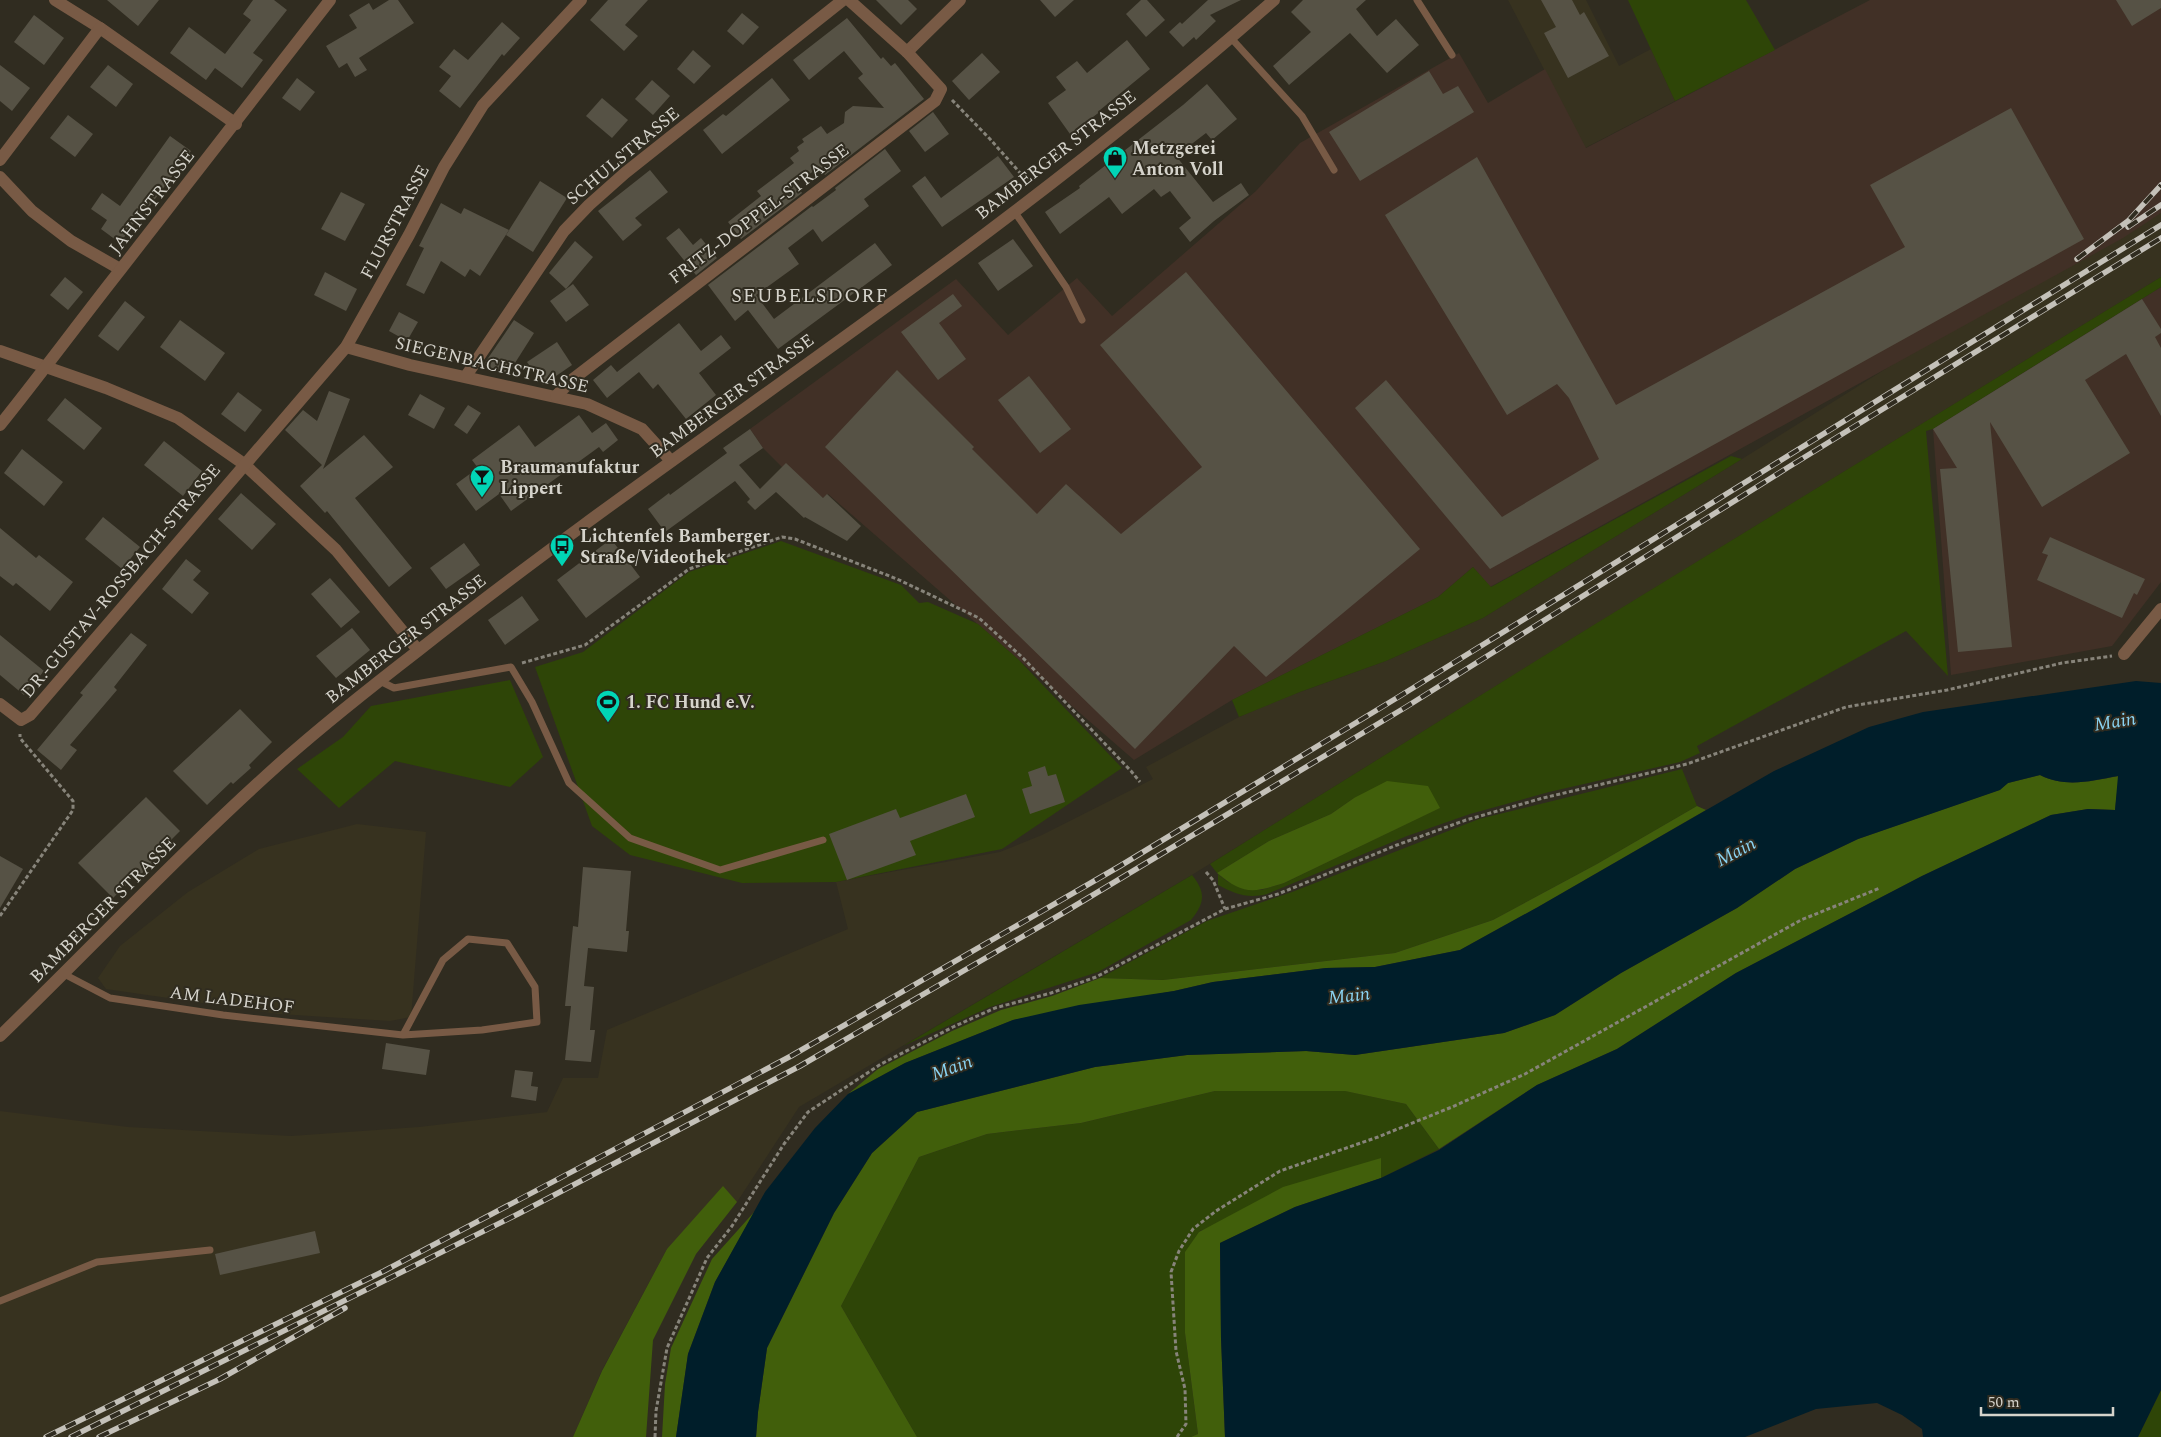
<svg xmlns="http://www.w3.org/2000/svg" width="2161" height="1437" font-family="Spectral,serif">
<rect width="100%" height="100%" fill="#302c20"/>
<!-- built -->
<g fill="#37321f">
<polygon points="1508,0 1586,0 1619,66 1651,49 1675,101 1585,148"/>
<polygon points="2161,170 2161,277 1583,632 1195,873 799,1107 737,1202 667,1249 602,1370 573,1437 0,1437 0,1111 128,1127 291,1136 419,1127 547,1112 563,1078 598,1078 607,1030 848,929 836,882 1000,852 1042,835 1153,779 1146,767 1239,717 1284,698 1386,661 1483,618 1742,459 2078,248"/>
<polygon points="357,824 426,832 411,1017 390,1021 279,1014 106,989 98,978 120,946 188,892 259,849"/>
</g>
<!-- industrial -->
<g fill="#413026">
<polygon points="1870,0 2161,0 2161,213 2123,238 1490,587 1473,567 1438,597 1232,700 1134,760 828,494 823,498 782,467 763,448 750,429 956,279 1008,335 1077,278 1112,316 1256,191 1300,143 1459,53 1488,103 1545,69 1586,148"/>
<polygon points="2161,287 2161,582 2112,646 1951,675 1933,429"/>
</g>
<!-- green -->
<g fill="#2e4507">
<polygon points="1628,0 1746,0 1775,50 1675,101"/>
<path d="M2161,277V287L1933,429L1926,431L1948,676L1906,631L1697,746L1700,753L1680,762L1549,792L1470,814L1407,836L1267,894C1248,899 1235,894 1218,885V874L1228,882L1261,890L1284,883L1439,808L1354,798L1331,814L1269,841L1217,873L1210,864L1592,626Z"/>
<polygon points="1731,456 1742,459 1483,618 1386,661 1300,692 1239,717 1232,700 1438,597 1473,567 1491,587"/>
<polygon points="781,541 901,585 919,603 928,602 978,624 1018,659 1122,768 1002,849 836,882 742,883 630,855 592,826 535,667 583,652 689,572"/>
<polygon points="510,680 543,757 510,787 395,761 339,808 297,769 343,737 371,706"/>
<polygon points="1682,769 1697,806 1597,864 1493,920 1395,953 1163,980 1100,978 1207,921 1292,892 1479,819"/>
<path d="M1192,875C1206,892 1205,903 1191,920L1098,972L990,1007L903,1046Z"/>
<polygon points="1215,1091 1346,1091 1406,1104 1439,1149 1381,1178 1381,1158 1200,1231 1185,1254 1185,1333 1198,1434 1191,1437 917,1437 841,1306 919,1157 987,1134 1081,1123"/>
<polygon points="2161,1390 2161,1437 2138,1437 2139,1435"/>
</g>
<!-- forest -->
<g fill="#415f0b">
<path d="M2040,775C2065,788 2091,781 2119,776L2115,810L2088,809L2051,815L1922,876L1736,973L1617,1049L1537,1085L1439,1149L1406,1104L1345,1091H1215L1081,1123L987,1134L919,1157L841,1306L917,1437H756L758,1412L767,1348L834,1213L872,1153L917,1112L1095,1067L1187,1055L1306,1051L1355,1055L1504,1033L1555,1015L1621,973L1737,908L1795,869L1858,839L1999,790L2008,783Z"/>
<path d="M1387,781L1428,786L1440,808L1284,883C1252,893 1244,895 1217,873L1269,841L1331,814L1354,798Z"/>
<polygon points="1697,806 1706,810 1538,907 1460,950 1375,967 1326,968 1213,982 1174,991 1013,1020 905,1063 848,1094 878,1069 952,1031 1001,1010 1052,996 1100,978 1163,980 1395,953 1493,920 1597,864"/>
<polygon points="1381,1158 1381,1178 1295,1207 1220,1243 1221,1338 1225,1437 1191,1437 1198,1434 1185,1333 1185,1252 1199,1232 1283,1187"/>
<polygon points="723,1186 737,1202 696,1254 653,1340 646,1437 573,1437 602,1371 667,1249"/>
<polygon points="755,1211 715,1282 688,1354 676,1437 662,1437 665,1384 671,1348 712,1259"/>
</g>
<!-- water -->
<path fill="#001e2a" d="M2136,681L2161,683V1390L2138,1437H1923L1922,1429L1902,1415L1877,1403L1816,1409L1745,1437H1225L1221,1338L1220,1243L1295,1207L1381,1178L1439,1150L1537,1085L1617,1049L1736,973L1922,876L2051,815L2088,809L2115,810L2118,776C2090,781 2066,788 2040,775L2008,783L2000,790L1858,839L1795,869L1737,908L1621,973L1555,1015L1504,1033L1355,1055L1306,1051L1187,1055L1095,1067L917,1112L872,1153L834,1213L767,1348L758,1412L756,1437H676L688,1354L715,1282L765,1192L815,1128L848,1094L905,1063L1013,1020L1079,1005L1174,991L1213,982L1326,968L1375,967L1460,950L1538,907L1774,771L1869,727L1923,712Z"/>
<!-- building -->
<g fill="#565245">
<polygon points="107,0 159,0 138,26"/>
<polygon points="253,0 274,0 287,10 253,53 263,60 242,88 215,68 206,80 170,53 189,27 225,54 251,20 243,14"/>
<polygon points="389,0 398,0 414,23 359,58 367,70 355,77 347,63 339,68 326,46 357,28 349,15 369,3 373,10"/>
<polygon points="608,0 648,0 625,25 638,36 624,51 590,20"/>
<polygon points="876,0 908,0 917,9 901,25"/>
<polygon points="1040,0 1074,0 1055,17"/>
<polygon points="1141,0 1147,0 1165,20 1146,37 1126,14"/>
<polygon points="1208,0 1241,0 1210,15 1216,21 1196,40 1194,37 1183,47 1169,32 1180,22 1182,24"/>
<polygon points="1303,0 1366,0 1356,9 1377,36 1396,19 1419,45 1387,73 1350,33 1289,85 1273,66 1311,32 1291,12"/>
<polygon points="1541,0 1572,0 1580,15 1584,12 1609,56 1568,78 1544,33 1556,27"/>
<polygon points="2116,0 2161,0 2161,8 2132,26"/>
<polygon points="742,13 759,27 743,45 727,31"/>
<polygon points="34,15 64,38 44,65 14,42"/>
<polygon points="847,18 881,59 883,57 891,66 895,63 924,99 825,175 819,167 796,184 802,193 741,239 728,222 761,196 757,191 794,163 790,158 799,151 797,147 804,142 802,139 821,126 827,134 844,123 845,112 853,106 884,108 858,78 863,74 844,51 809,80 793,60"/>
<polygon points="502,22 520,38 504,56 502,54 460,108 439,91 451,76 439,67 454,49 468,60"/>
<polygon points="1127,40 1150,69 1100,110 1101,111 1070,134 1048,103 1066,90 1056,77 1077,61 1087,73"/>
<polygon points="693,50 711,66 694,84 677,69"/>
<polygon points="982,53 1000,72 969,100 952,81"/>
<polygon points="0,65 30,88 12,111 0,101"/>
<polygon points="108,65 133,84 116,107 90,87"/>
<polygon points="1429,71 1443,94 1458,86 1474,112 1360,181 1329,132"/>
<polygon points="297,78 315,92 300,111 282,98"/>
<polygon points="772,78 790,100 722,154 703,130 723,114 726,116"/>
<polygon points="652,80 670,96 653,115 635,99"/>
<polygon points="1207,84 1237,119 1212,140 1206,133 1176,156 1213,202 1241,183 1249,195 1214,221 1190,242 1179,228 1191,218 1170,191 1161,197 1154,189 1122,214 1109,197 1060,234 1045,212 1080,188 1079,186 1183,105"/>
<polygon points="602,98 628,120 612,138 586,116"/>
<polygon points="2011,108 2084,239 1490,569 1355,408 1386,380 1502,517 1599,459 1569,398 1557,384 1507,415 1385,215 1477,157 1616,405 1905,247 1870,185"/>
<polygon points="933,112 949,134 925,152 909,131"/>
<polygon points="68,115 93,134 75,157 50,138"/>
<polygon points="170,136 191,151 149,207 147,205 120,243 101,229 107,220 91,209 102,193 120,206"/>
<polygon points="885,149 901,171 864,199 869,206 822,242 813,229 788,248 799,264 756,295 774,319 875,243 892,265 778,349 748,310 735,321 708,285 812,206 813,207 836,190 835,188"/>
<polygon points="998,156 1014,177 942,227 912,186 925,176 941,198"/>
<polygon points="650,170 668,192 635,218 642,225 623,241 598,211"/>
<polygon points="540,181 567,198 533,252 506,235"/>
<polygon points="341,192 365,204 345,241 321,229"/>
<polygon points="441,203 461,214 464,208 509,230 480,276 470,269 465,277 441,261 424,294 406,285 424,248 419,246"/>
<polygon points="679,228 693,245 701,238 717,258 696,275 666,238"/>
<polygon points="1013,239 1033,266 998,291 978,263"/>
<polygon points="575,241 593,257 566,289 549,273"/>
<polygon points="325,272 357,289 346,311 314,295"/>
<polygon points="1186,272 1420,549 1266,677 1234,646 1135,749 825,447 897,370 974,447 972,449 1037,514 1066,484 1121,534 1202,467 1100,345"/>
<polygon points="65,277 83,292 68,310 50,295"/>
<polygon points="573,284 589,305 566,322 550,301"/>
<polygon points="953,294 962,306 939,323 966,359 938,380 901,332"/>
<polygon points="2142,299 2161,329 2161,333 2155,337 2161,348 2161,416 2126,354 2085,380 2130,453 2042,507 1990,422 2012,647 1958,652 1940,469 1957,468 1933,429"/>
<polygon points="125,301 145,317 118,351 98,336"/>
<polygon points="399,312 418,322 407,341 389,331"/>
<polygon points="180,320 225,353 205,381 160,347"/>
<polygon points="514,320 534,333 508,374 482,367"/>
<polygon points="679,323 701,351 721,335 731,348 699,373 716,395 686,419 658,384 653,389 639,372 607,398 593,380 611,365 617,372"/>
<polygon points="557,342 572,365 543,385 527,362"/>
<polygon points="1029,376 1071,429 1040,453 998,400"/>
<polygon points="329,391 350,399 323,469 364,435 393,467 355,498 412,568 389,587 327,511 325,513 300,486 322,465 285,430 303,410 317,421"/>
<polygon points="238,392 262,410 245,432 221,414"/>
<polygon points="420,394 445,408 434,429 408,415"/>
<polygon points="65,398 102,428 84,450 47,420"/>
<polygon points="468,405 481,413 467,434 454,425"/>
<polygon points="579,415 592,433 606,423 618,440 603,452 599,447 511,511 499,494 476,511 456,484 478,468 472,460 519,425 535,447"/>
<polygon points="750,429 763,448 739,465 760,489 786,463 823,498 827,494 861,526 847,541 805,517 804,518 776,492 755,510 747,502 750,499 735,481 665,532 648,509 669,493 670,495 727,453 723,448"/>
<polygon points="164,441 202,471 183,496 144,465"/>
<polygon points="22,449 63,482 44,506 4,473"/>
<polygon points="241,493 276,524 252,550 218,519"/>
<polygon points="103,517 140,547 122,569 85,539"/>
<polygon points="0,528 36,558 39,555 73,582 50,611 16,583 13,586 0,576"/>
<polygon points="2050,537 2145,579 2137,595 2134,593 2122,618 2037,580 2048,555 2042,553"/>
<polygon points="611,539 640,577 586,618 557,580"/>
<polygon points="464,543 480,565 446,589 430,568"/>
<polygon points="186,559 201,571 193,580 209,593 192,614 162,589"/>
<polygon points="330,578 360,612 341,628 311,594"/>
<polygon points="522,596 539,620 505,645 488,620"/>
<polygon points="352,628 370,650 336,678 316,656"/>
<polygon points="131,633 147,645 114,687 117,690 70,745 77,750 61,770 37,750 83,695 80,693"/>
<polygon points="0,635 44,671 24,695 0,675"/>
<polygon points="240,709 272,742 249,765 251,768 233,784 231,782 207,805 173,771"/>
<polygon points="1045,766 1048,776 1056,774 1065,802 1030,814 1022,789 1032,786 1028,772"/>
<polygon points="966,794 975,817 910,841 916,855 847,880 829,834 896,809 900,818"/>
<polygon points="146,797 180,831 155,856 158,858 149,867 141,874 139,872 113,898 78,863"/>
<polygon points="0,856 23,869 0,908"/>
<polygon points="583,867 631,871 626,931 629,931 627,952 588,948 584,986 594,987 590,1030 595,1030 591,1062 565,1060 571,1006 565,1006 573,926 578,927"/>
<polygon points="386,1043 430,1050 426,1075 382,1069"/>
<polygon points="515,1070 533,1072 531,1086 538,1087 536,1101 511,1097"/>
<polygon points="315,1231 320,1253 220,1275 215,1254"/>
</g>
<g fill="none" stroke-linecap="round" stroke-linejoin="round">
<!-- path -->
<g stroke="#87847a" stroke-width="3" stroke-dasharray="4 2.5" stroke-linecap="butt">
<polyline points="952,100 990,139 1029,183"/>
<polyline points="522,663 585,645 689,569 782,537 795,539 897,579 979,618 1023,658 1131,771 1140,782"/>
<polyline points="1206,872 1213,880 1225,909"/>
<polyline points="0,916 73,810 73,801 20,738 20,734"/>
<polyline points="655,1437 656,1411 667,1348 707,1258 732,1226 784,1144 808,1112 881,1064 953,1027 995,1008 1051,993 1096,977 1225,909 1278,894 1397,845 1466,820 1543,798 1687,764 1846,707 1947,690 2062,663 2112,656"/>
<polyline points="1177,1437 1186,1424 1185,1389 1176,1351 1171,1272 1179,1251 1193,1229 1216,1211 1280,1171 1378,1137 1452,1107 1525,1074 1801,920 1880,888"/>
</g>
<!-- service -->
<g stroke="#785a45" stroke-width="7">
<polyline points="1417,0 1452,55"/>
<polyline points="1231,38 1302,116 1334,170"/>
<polyline points="1014,211 1066,287 1082,320"/>
<polyline points="380,681 394,688 511,667 532,702 569,783 630,838 720,870 823,840"/>
<polyline points="64,974 110,998 223,1015 403,1035 443,960 468,939 507,943 535,987 537,1022 482,1030 403,1035"/>
<polyline points="0,1301 97,1262 210,1250"/>
</g>
<!-- minor -->
<g stroke="#785a45" stroke-width="12">
<polyline points="55,0 100,28 236,124"/>
<polyline points="907,52 960,0"/>
<polyline points="0,160 100,28"/>
<polyline points="0,177 32,211 71,241 120,269"/>
<polyline points="346,347 410,365 587,404 642,429 671,461"/>
<polyline points="0,351 106,388 178,418 244,464 336,550 418,650"/>
<polyline points="466,376 564,231 589,205 625,173 843,0"/>
<polyline points="556,396 573,379 935,101 941,89 907,52 849,0"/>
<path d="M0,425C41,374 80,321 121,269C190,179 261,90 330,0"/>
<polyline points="2124,654 2161,609"/>
<polyline points="0,704 21,720 30,715 346,347 409,235 444,167 483,105 581,0"/>
</g>
<!-- tertiary -->
<path stroke="#785a45" stroke-width="12" d="M0,1036C93,946 182,851 278,765C323,725 371,687 419,650C568,532 725,424 879,312C1015,214 1148,111 1274,0"/>
<defs>
<g id="rail">
<polyline points="2128,227 2161,205"/>
<polyline points="2077,259 2128,221 2161,185"/>
<polyline points="46,1437 384,1271 791,1056 1120,866 1400,696 2161,225"/>
<polyline points="71,1437 518,1214 800,1066 1063,913 1406,707 1787,468 2161,238"/>
<polyline points="99,1437 220,1379 345,1308"/>
</g>
</defs>
<!-- rail casing -->
<use href="#rail" stroke="#c4c1b9" stroke-width="5.5"/>
<!-- rail -->
<use href="#rail" stroke="#302c20" stroke-width="4" stroke-dasharray="11" stroke-linecap="butt"/>
</g>
<!-- icons -->
<defs>
<symbol id="shop-pin" viewBox="-11 -11 22 30"><path d="M0 17L-7.5 6A9.5 9.5 0 1 1 7.5 6Z" fill="#01d5b6" stroke="#302c20"/><path d="M-5-2.5h2.3a2.7 3.5 0 0 1 5.4 0H5L5.5 6h-11ZM-1.5-2.5h3a1.5 2.3 0 0 0-3 0Z" fill="#111"/></symbol>
<symbol id="bar-pin" viewBox="-11 -11 22 30"><path d="M0 17L-7.5 6A9.5 9.5 0 1 1 7.5 6Z" fill="#01d5b6" stroke="#302c20"/><path d="M-6-5H6L.8 .8V4.5H3.5V6h-7V4.5H-.8V.8Z" fill="#111"/></symbol>
<symbol id="bus-pin" viewBox="-11 -11 22 30"><path d="M0 17L-7.5 6A9.5 9.5 0 1 1 7.5 6Z" fill="#01d5b6" stroke="#302c20"/><path d="M-5-6H5V4H4V6H2V4H-2V6H-4V4H-5ZM-3.5-4V0h7V-4ZM-3.5 1.2v1.5H-2V1.2ZM2 1.2v1.5H3.5V1.2Z" fill="#111"/></symbol>
<symbol id="stadium-pin" viewBox="-11 -11 22 30"><path d="M0 17L-7.5 6A9.5 9.5 0 1 1 7.5 6Z" fill="#01d5b6" stroke="#302c20"/><path d="M0-5a6.5 5 0 1 0 0 10a6.5 5 0 1 0 0-10ZM-3.5-1.8h7v3.6h-7Z" fill="#111"/></symbol>
</defs>
<g fill-rule="evenodd">
<use href="#shop-pin" x="1101" y="144" width="28" height="38"/>
<use href="#bar-pin" x="468" y="463" width="28" height="38"/>
<use href="#bus-pin" x="548" y="532" width="28" height="38"/>
<use href="#stadium-pin" x="594" y="688" width="28" height="38"/>
</g>
<g text-anchor="middle" dominant-baseline="central" stroke-width="4" stroke-linejoin="round" paint-order="stroke">
<!-- poi labels -->
<g font-size="18" font-weight="bold" fill="#d5d3cb" stroke="#302c20" text-anchor="start">
<text x="1132" y="148">Metzgerei<tspan x="1132" dy="21">Anton Voll</tspan></text>
<text x="500" y="467">Braumanufaktur<tspan x="500" dy="21">Lippert</tspan></text>
<text x="580" y="536">Lichtenfels Bamberger<tspan x="580" dy="21">Straße/Videothek</tspan></text>
<text x="626" y="702">1. FC Hund e.V.</text>
</g>
<!-- street labels -->
<g font-size="18" fill="#d5d3cb" stroke="#302c20">
<text transform="translate(1056 155) rotate(-38)">BAMBERGER STRASSE</text>
<text transform="translate(623 156) rotate(-40)">SCHULSTRASSE</text>
<text transform="translate(152 202) rotate(-52)">JAHNSTRASSE</text>
<text transform="translate(759 214) rotate(-37)">FRITZ-DOPPEL-STRASSE</text>
<text transform="translate(395 222) rotate(-62)">FLURSTRASSE</text>
<text transform="translate(492 365) rotate(13)">SIEGENBACHSTRASSE</text>
<text transform="translate(732 396) rotate(-36)">BAMBERGER STRASSE</text>
<text transform="translate(121 581) rotate(-50)">DR.-GUSTAV-ROSSBACH-STRASSE</text>
<text transform="translate(406 639) rotate(-38)">BAMBERGER STRASSE</text>
<text transform="translate(103 910) rotate(-45)">BAMBERGER STRASSE</text>
<text transform="translate(232 1000) rotate(7)">AM LADEHOF</text>
</g>
<!-- water labels -->
<g font-size="19" font-style="italic" fill="#8ad3f2" stroke="#302c20">
<text transform="translate(2115 722) rotate(-9)">Main</text>
<text transform="translate(1736 852) rotate(-28)">Main</text>
<text transform="translate(1349 996) rotate(-6)">Main</text>
<text transform="translate(952 1068) rotate(-20)">Main</text>
</g>
<!-- quarter labels -->
<g font-size="20" letter-spacing="1" fill="#d5d3cb" stroke="#302c20">
<text x="810" y="296">SEUBELSDORF</text>
</g>
</g>
<!-- scale -->
<path d="M1981 1407v8h132v-8" fill="none" stroke="#d5d3cb" stroke-width="2.5"/>
<text x="1988" y="1407" font-size="15" fill="#d5d3cb" stroke="#302c20" stroke-width="4" paint-order="stroke">50 m</text>
</svg>
